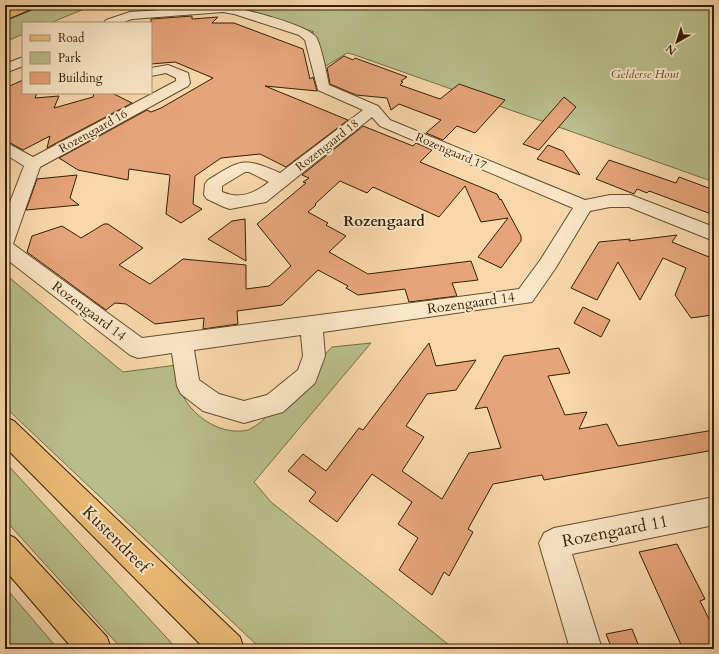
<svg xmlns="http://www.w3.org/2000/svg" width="719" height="654" font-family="Cardo,serif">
<rect width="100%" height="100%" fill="#f8d8ab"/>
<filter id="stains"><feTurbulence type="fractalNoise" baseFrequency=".005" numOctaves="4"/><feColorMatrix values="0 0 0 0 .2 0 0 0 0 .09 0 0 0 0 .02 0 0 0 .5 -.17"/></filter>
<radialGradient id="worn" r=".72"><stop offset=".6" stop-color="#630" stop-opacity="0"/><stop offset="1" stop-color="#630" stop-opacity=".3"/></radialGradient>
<!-- green -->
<g fill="#b9bf8c" stroke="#776f46">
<polygon points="45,5 94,5 50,23 23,23 23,34 5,42 5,21"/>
<polygon points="235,5 714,5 714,182 352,54 347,53 326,66 316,43 305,37 314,32"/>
<path d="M5,274L123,372L177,365C179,375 179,387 183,396C194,418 223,436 248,430C252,428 257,425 261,422L332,347L371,343L254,482L271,502L454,649H261L5,407Z"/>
<polygon points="5,462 177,649 122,649 5,520"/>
<polygon points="5,587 58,649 5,649"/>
</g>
<!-- building -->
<g fill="#e6a47a" stroke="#351f00">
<polygon points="192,16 192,19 218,17 212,23 234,23 303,49 310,79 313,77 317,91 265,86 348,120 286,167 260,154 221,158 195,176 193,204 202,209 181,223 166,214 170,175 129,169 128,180 78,170 59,158 147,110 151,112 161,108 213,78 175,62 151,64 151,19"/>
<polygon points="344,56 353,60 355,58 407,77 401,81 403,82 400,85 440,99 459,84 505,100 475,133 457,126 443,140 426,133 441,120 399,104 391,110 387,98 356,95 330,84 327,68"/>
<polygon points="23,80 23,93 37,93 35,98 59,96 54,108 93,97 94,93 112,93 132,103 47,148 50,136 23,150 5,140 5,88"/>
<polygon points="564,97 576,107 539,150 523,144"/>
<polygon points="363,126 413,146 416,143 432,150 420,162 497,194 500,200 501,199 521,236 521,241 501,268 478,257 508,218 481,222 465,186 439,217 373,187 367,193 340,181 315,204 316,205 308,212 328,223 326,225 346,236 329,252 368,274 471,261 478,280 452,283 457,296 409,302 405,289 358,295 346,288 348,286 318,270 282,305 237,311 238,324 203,329 204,318 155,324 126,304 115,303 106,310 27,252 32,236 62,226 81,238 104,224 108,224 143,248 119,265 150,284 183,259 246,265 246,289 269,286 291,266 257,224 306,183 303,182 309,178 302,175"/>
<polygon points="548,145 563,151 580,175 537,159"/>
<polygon points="609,160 676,183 679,177 714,190 714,215 649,191 647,193 637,189 634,194 596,179"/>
<polygon points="77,175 70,198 79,205 26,210 37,179"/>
<polygon points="245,219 246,261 208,239 232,221"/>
<polygon points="677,235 672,242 714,259 714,309 712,315 691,318 675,295 686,268 663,258 640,300 618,262 597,300 571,288 599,242 630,239 629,241"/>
<polygon points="583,307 610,320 601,337 574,323"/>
<polygon points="429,343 436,366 476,360 456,390 427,394 406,426 424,437 402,471 442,499 469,453 501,448 487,407 475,409 504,356 559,348 570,373 548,376 565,415 587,412 579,429 607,424 618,446 714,430 714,450 544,480 542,475 493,484 468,529 473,532 449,576 444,572 432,595 399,570 418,538 398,524 412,502 372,474 337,522 309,501 316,492 288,471 303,454 326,471 359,428 363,430"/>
<polygon points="677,544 705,599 700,601 714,629 714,649 683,649 639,552"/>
<polygon points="632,629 640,649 612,649 606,634"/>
</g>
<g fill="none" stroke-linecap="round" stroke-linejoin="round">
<defs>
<g id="minor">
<path d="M223,6C241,8 306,24 316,37C321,44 327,75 329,85L378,106L390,120L585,200L610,195H631L714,227V241L629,207H610L590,211L555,269L532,302L323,332L325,356L315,383L283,412L244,423L203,411L181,394L177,386L172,353L138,358L130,355L5,258V215L24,166L5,154V142L33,157L176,81V78L166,73L151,76V68L168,65L188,73L190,83L188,86L40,167L13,244L142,338L519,289L541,259L573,208L380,126L372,117L266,202L230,209L224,207L207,199L204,195L205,184L208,180C242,159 243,157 280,173L363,110L318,90L305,40L299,35L234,14L223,12L132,19L121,23H104L106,20L130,12ZM245,172H249L269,182C255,193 240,200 222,192V186ZM301,335L303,356L298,370L267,395L244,401L219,394L199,380L194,350Z"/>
<polygon points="23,57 23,66 5,73 5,64"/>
<polygon points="714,497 714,525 572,554 602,649 570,649 539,543 544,533 554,528"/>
</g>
<g id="major">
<polygon points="22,5 38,5 36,7 5,20 5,12"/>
<polygon points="5,417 14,421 240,637 244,649 205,649 5,447"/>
<polygon points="5,533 15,538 107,637 111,649 73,649 5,570"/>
</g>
</defs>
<!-- minor casing -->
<use href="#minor" stroke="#664d2b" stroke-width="2"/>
<!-- major casing -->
<use href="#major" stroke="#351f00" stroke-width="2"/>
<!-- minor -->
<use href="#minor" fill="#fae6c8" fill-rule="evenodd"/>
<!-- major -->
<use href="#major" fill="#ecbc76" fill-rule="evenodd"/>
</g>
<g text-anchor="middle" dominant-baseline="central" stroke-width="4" stroke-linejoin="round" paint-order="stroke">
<!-- far-park labels -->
<g font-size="12" font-style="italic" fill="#5d4f2a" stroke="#fae6c8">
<text x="645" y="74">Gelderse Hout</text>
</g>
<!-- far-street labels -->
<g font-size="12" fill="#351f00" stroke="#fae6c8">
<text transform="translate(93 131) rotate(-29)">Rozengaard 16</text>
<text transform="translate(327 145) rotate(-38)">Rozengaard 18</text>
<text transform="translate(451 151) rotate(23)">Rozengaard 17</text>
</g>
<!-- street labels -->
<g font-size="14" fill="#351f00" stroke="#fae6c8">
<text transform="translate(471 303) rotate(-8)">Rozengaard 14</text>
<text transform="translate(89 311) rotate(37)">Rozengaard 14</text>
</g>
<!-- neighbourhood labels -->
<g font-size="15" font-weight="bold" fill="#351f00" stroke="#fae6c8">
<text x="384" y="221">Rozengaard</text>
</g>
<!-- near-street labels -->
<g font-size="17" fill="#351f00" stroke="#fae6c8">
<text transform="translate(615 531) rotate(-11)">Rozengaard 11</text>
<text transform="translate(116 539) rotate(45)">Kustendreef</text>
</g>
</g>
<!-- margin -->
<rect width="719" height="654" fill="none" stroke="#f8d8ab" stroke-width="20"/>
<rect x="6" y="6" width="707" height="642" fill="none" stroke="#351f00" stroke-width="2"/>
<rect x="10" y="10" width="699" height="634" fill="none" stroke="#351f00"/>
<!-- legend -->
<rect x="22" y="22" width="130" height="72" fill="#fae6c8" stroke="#ab9678"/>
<rect x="30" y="35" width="20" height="6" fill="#ecbc76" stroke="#ab9678"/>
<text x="58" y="42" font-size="12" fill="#351f00">Road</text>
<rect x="30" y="52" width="20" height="12" fill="#b9bf8c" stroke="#ab9678"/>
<text x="58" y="62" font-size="12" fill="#351f00">Park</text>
<rect x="30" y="72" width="20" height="12" fill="#e6a47a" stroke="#ab9678"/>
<text x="58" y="82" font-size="12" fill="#351f00">Building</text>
<!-- north arrow -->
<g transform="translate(677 42) rotate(219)" stroke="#fae6c8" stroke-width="3" paint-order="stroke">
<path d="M0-3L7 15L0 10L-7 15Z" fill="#351f00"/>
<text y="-6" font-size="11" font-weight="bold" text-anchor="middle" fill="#351f00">N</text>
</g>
<rect width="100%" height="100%" filter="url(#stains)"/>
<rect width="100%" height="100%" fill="url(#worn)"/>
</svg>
